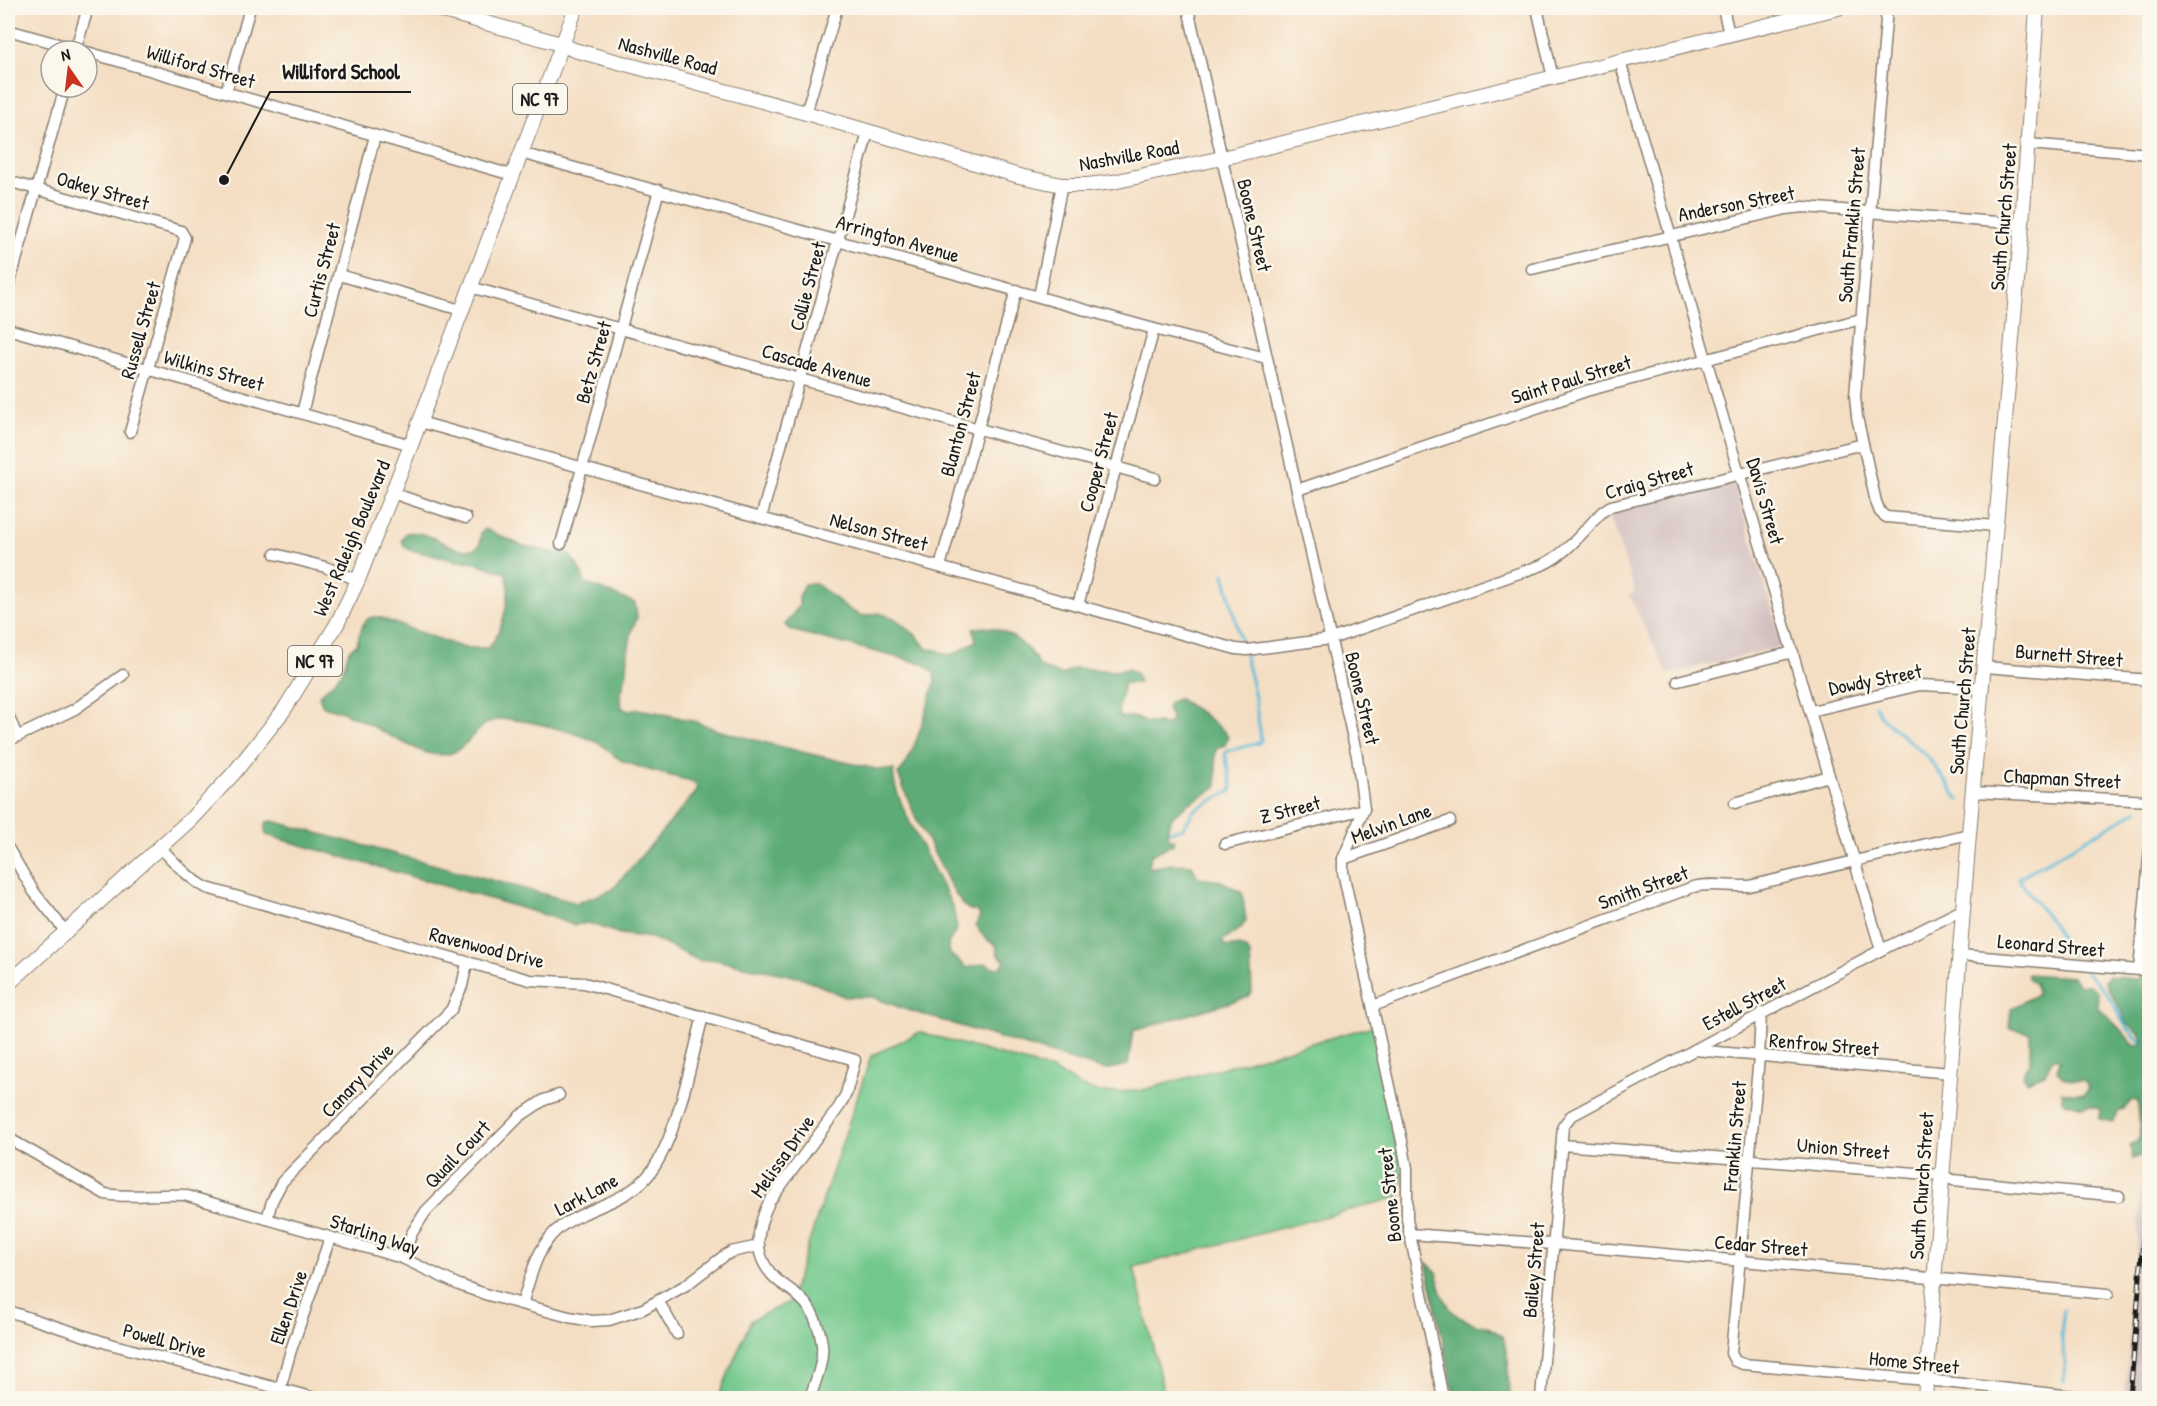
<svg xmlns="http://www.w3.org/2000/svg" width="2157" height="1406" font-family="'Patrick Hand',sans-serif">
<rect width="100%" height="100%" fill="#fbf7ec"/>
<filter id="ink" filterUnits="userSpaceOnUse"><feTurbulence type="fractalNoise" baseFrequency=".0167" numOctaves="2"/><feDisplacementMap in="SourceGraphic" scale="12" xChannelSelector="R" yChannelSelector="G"/><feConvolveMatrix kernelMatrix="1 2 1 2 8 2 1 2 1" color-interpolation-filters="sRGB"/></filter>
<filter id="wash" filterUnits="userSpaceOnUse"><feTurbulence type="fractalNoise" baseFrequency=".008" numOctaves="4" result="noise"/><feDisplacementMap in="SourceGraphic" scale="24" xChannelSelector="R" yChannelSelector="G"/><feGaussianBlur stdDeviation="1.35" result="paint"/><feColorMatrix in="noise" values="0 0 0 0 0 0 0 0 0 0 0 0 0 0 0 0 0 1.4 0 .05"/><feComposite in="paint" operator="in"/></filter>
<g filter="url(#wash)">
<rect width="100%" height="100%" fill="#f4dec3"/>
<!-- industrial -->
<g fill="#d2bfbf">
<polygon points="1734,482 1783,646 1668,674 1629,595 1635,592 1609,514"/>
<polygon points="2149,1096 2149,1398 2125,1398"/>
</g>
<!-- green -->
<polygon fill="#72c88c" stroke="#477254" stroke-width="1.5" points="1373,1026 1403,1176 1399,1197 1134,1267 1165,1398 718,1398 751,1320 789,1302 871,1056 920,1032 1052,1070 1082,1087 1105,1093 1143,1090"/>
<!-- forest -->
<g fill="#5dac78" stroke="#3c644a" stroke-width="1.5">
<path d="M485,529L523,546L556,553L565,551C576,561 581,570 585,583L635,603L637,617L632,630L628,652L627,672L620,697L622,708L628,711L637,709L656,712L697,722L717,730L806,753L876,769L894,770C887,790 942,882 952,906C955,913 955,921 957,929L948,943L950,954L967,968L986,963L991,967L1000,968L1005,961L998,955L996,945C986,940 981,935 976,924L980,916L977,911L970,910L965,907L954,892L915,816L898,774C912,764 928,703 935,683L934,673L924,664L790,630L785,625L799,606V597L804,584L815,583L853,612L862,616L879,613L894,618L917,636L927,649L937,650L947,655L956,653L976,641L973,629C1000,621 1029,645 1040,667L1062,675L1075,668L1114,671L1128,669L1137,674L1139,683H1124L1118,708L1121,718C1129,716 1140,717 1146,723H1159L1164,726L1172,720L1167,709L1169,703L1178,698L1203,714L1226,733L1228,738L1225,745L1217,748L1215,753L1217,787C1200,799 1162,811 1168,838L1175,840L1173,844L1151,855L1149,868L1172,864L1192,865L1198,878L1221,881L1242,892L1246,921L1241,928L1222,941L1225,946C1236,947 1243,943 1250,954L1252,992L1248,997L1133,1031L1128,1065L1105,1070L904,1009L873,997H845L803,978L711,959L700,961L652,938L620,934L588,923L573,925L545,915L266,835L265,828L267,822L273,821L577,903L612,890L697,791V786L691,781C668,775 643,770 621,760C614,757 609,750 603,746C585,734 528,720 506,719C467,718 473,764 427,753C419,751 410,745 402,742C376,729 352,713 323,706L319,696C325,689 340,677 343,670C348,658 344,652 357,644C362,622 367,609 391,622L464,648H488C502,634 513,592 506,573L470,561H457L410,550L405,547L402,540L406,533C434,528 458,562 480,545L481,532Z"/>
<path d="M2149,938L2150,1089L2144,1154L2133,1159L2130,1145L2138,1141L2140,1135L2138,1101L2132,1100L2123,1110L2119,1111L2113,1122L2099,1119L2100,1109L2090,1105L2082,1107L2062,1101L2061,1092L2085,1094L2089,1088L2084,1081C2072,1079 2063,1082 2057,1070L2060,1061L2056,1058L2052,1059L2045,1074L2027,1081L2022,1073L2030,1062V1033L2009,1028L2011,1009L2037,994L2035,983L2029,980L2027,974L2073,977L2079,985H2089L2098,992L2097,1007L2111,1019L2134,1045L2139,1046L2143,1042L2138,1032L2126,1023L2120,1008L2104,981L2109,976L2136,979L2142,977L2147,969Z"/>
<polygon points="1426,1262 1437,1272 1442,1294 1451,1310 1459,1317 1475,1324 1488,1327 1503,1336 1508,1360 1509,1398 1455,1398"/>
</g>
<g fill="none" stroke-linecap="round" stroke-linejoin="round">
<!-- stream -->
<g stroke="#59bad8" stroke-width="3">
<polyline points="1224,574 1242,646"/>
<polyline points="1875,705 1881,717 1927,756 1959,800"/>
<polyline points="1170,831 1183,828 1194,810 1231,791 1232,786 1225,754 1228,751 1259,743 1261,740 1254,692 1244,652"/>
<polyline points="2071,955 2053,925 2018,878 2138,810"/>
<polyline points="2086,972 2102,987 2117,1009 2124,1024 2141,1043"/>
<polyline points="2064,1382 2065,1357 2061,1334 2064,1310"/>
</g>
</g>
</g>
<g filter="url(#ink)">
<g fill="none" stroke-linecap="round" stroke-linejoin="round">
<defs>
<g id="minor">
<polyline points="1188,8 1357,756 1364,809 1343,859 1343,872 1403,1146 1407,1168 1407,1219 1443,1398"/>
<polyline points="1537,8 1553,78"/>
<polyline points="1723,8 1729,34"/>
<polyline points="1887,8 1855,396 1857,417 1876,502 1880,512 1886,517 1996,526"/>
<polyline points="8,30 83,51"/>
<polyline points="75,51 88,8"/>
<polyline points="87,52 512,175"/>
<polyline points="1620,61 1739,473 1881,950"/>
<polyline points="226,92 250,8"/>
<polyline points="806,113 837,8"/>
<polyline points="2028,144 2150,154"/>
<polyline points="521,153 1154,329 1266,358"/>
<polyline points="8,181 181,231 185,238 130,432"/>
<polyline points="1532,269 1786,209 1804,207 2022,224"/>
<polyline points="339,275 461,310"/>
<polyline points="470,287 1155,478"/>
<polyline points="8,289 65,87"/>
<polyline points="1039,296 1062,185"/>
<polyline points="8,329 411,445"/>
<polyline points="302,413 375,136"/>
<path d="M420,422L761,518L1236,649L1247,650L1331,639L1542,565C1567,554 1584,530 1603,511L1611,506L1863,444"/>
<polyline points="1297,490 1586,391 1861,319"/>
<polyline points="392,493 466,518"/>
<polyline points="761,518 868,132"/>
<polyline points="561,544 659,190"/>
<polyline points="275,554 325,567 358,580"/>
<polyline points="940,567 1016,290"/>
<polyline points="1078,605 1154,329"/>
<polyline points="1985,667 2150,680"/>
<polyline points="1678,681 1793,652"/>
<polyline points="1811,711 1920,685 1983,688"/>
<polyline points="8,715 17,736"/>
<polyline points="8,741 75,709 123,675"/>
<polyline points="1974,792 2150,801"/>
<polyline points="1735,803 1829,776"/>
<polyline points="1225,844 1364,809"/>
<path d="M160,847C175,863 188,878 207,888L530,980L584,983L855,1060L846,1094L839,1107L769,1202C756,1229 752,1256 776,1279C784,1286 794,1291 801,1299C813,1309 820,1329 822,1344C824,1362 815,1382 810,1398"/>
<polyline points="8,848 34,892 66,932"/>
<polyline points="1343,859 1450,821"/>
<polyline points="1960,955 2139,970 2150,847"/>
<path d="M1373,1006L1693,887C1711,882 1730,887 1749,886L1969,834"/>
<polyline points="1761,1013 1759,1057 1731,1353 1735,1361 1743,1364 1926,1380 2090,1398"/>
<polyline points="1695,1050 1950,1073"/>
<path d="M8,1138L105,1194C131,1199 157,1193 184,1195L402,1258L459,1285L488,1295L569,1317L592,1321L609,1320L643,1309L686,1285L724,1256L731,1252L759,1246"/>
<polyline points="1562,1145 1941,1175 1953,1180 2119,1196"/>
<polyline points="267,1219 272,1201 282,1182 451,1010 462,986 467,963"/>
<polyline points="1409,1234 1553,1244 2108,1294"/>
<polyline points="402,1258 412,1233 426,1211 520,1116 544,1100 559,1095"/>
<polyline points="659,1302 677,1334"/>
<path d="M522,1304C529,1283 534,1259 547,1241C569,1209 617,1209 646,1178C676,1145 691,1061 703,1016"/>
<polyline points="8,1311 110,1344 315,1398"/>
<polyline points="280,1389 291,1350 330,1238"/>
<polyline points="1541,1398 1563,1126 1571,1116 1881,950 1964,909"/>
</g>
<g id="major">
<polyline points="433,8 561,44 574,50 806,113 1019,176 1062,185 1087,185 1113,182 1222,158 1838,8"/>
<polyline points="8,984 191,819 234,773 284,710 337,624 358,580 411,445 576,8"/>
<polyline points="1925,1398 1969,834 2022,224 2037,8"/>
</g>
</defs>
<!-- minor casing -->
<use href="#minor" stroke="#887d70" stroke-width="13"/>
<!-- major casing -->
<use href="#major" stroke="#887d70" stroke-width="16"/>
<!-- minor -->
<use href="#minor" stroke="#fff" stroke-width="10"/>
<!-- major -->
<use href="#major" stroke="#fff" stroke-width="14"/>
<defs>
<polyline id="rail" points="2130,1398 2150,1156"/>
</defs>
<!-- rail casing -->
<use href="#rail" stroke="#1c1c1c" stroke-width="5"/>
<!-- rail -->
<use href="#rail" stroke="#fbf7ec" stroke-width="3" stroke-dasharray="9" stroke-linecap="butt"/>
</g>
</g>
<g text-anchor="middle" dominant-baseline="central" stroke-width="5" stroke-linejoin="round" paint-order="stroke">
<!-- shield labels -->
<g fill="#fbf7ec" stroke="#5f5e5a" stroke-width="1.5">
<rect x="513" y="84" width="54" height="30" rx="4.5"/>
<rect x="288" y="646" width="54" height="30" rx="4.5"/>
</g>
<g font-size="18" font-weight="bold" fill="#1c1c1c">
<text x="540" y="99">NC 97</text>
<text x="315" y="661">NC 97</text>
</g>
<!-- street labels -->
<g font-size="20" fill="#1c1c1c" stroke="#fbf7ec">
<text transform="translate(668 55) rotate(15)">Nashville Road</text>
<text transform="translate(201 66) rotate(16)">Williford Street</text>
<text transform="translate(1129 155) rotate(-10)">Nashville Road</text>
<text transform="translate(103 190) rotate(16)">Oakey Street</text>
<text transform="translate(1736 203) rotate(-11)">Anderson Street</text>
<text transform="translate(2003 217) rotate(-85)">South Church Street</text>
<text transform="translate(1255 225) rotate(77)">Boone Street</text>
<text transform="translate(1851 225) rotate(-85)">South Franklin Street</text>
<text transform="translate(898 238) rotate(16)">Arrington Avenue</text>
<text transform="translate(321 270) rotate(-75)">Curtis Street</text>
<text transform="translate(807 286) rotate(-75)">Collie Street</text>
<text transform="translate(140 330) rotate(-74)">Russell Street</text>
<text transform="translate(593 362) rotate(-74)">Betz Street</text>
<text transform="translate(817 365) rotate(16)">Cascade Avenue</text>
<text transform="translate(214 370) rotate(16)">Wilkins Street</text>
<text transform="translate(1571 379) rotate(-17)">Saint Paul Street</text>
<text transform="translate(960 424) rotate(-75)">Blanton Street</text>
<text transform="translate(1098 462) rotate(-75)">Cooper Street</text>
<text transform="translate(1649 480) rotate(-16)">Craig Street</text>
<text transform="translate(1766 501) rotate(74)">Davis Street</text>
<text transform="translate(879 531) rotate(15)">Nelson Street</text>
<text transform="translate(351 538) rotate(-67)">West Raleigh Boulevard</text>
<text transform="translate(2069 655) rotate(5)">Burnett Street</text>
<text transform="translate(1875 679) rotate(-11)">Dowdy Street</text>
<text transform="translate(1363 698) rotate(77)">Boone Street</text>
<text transform="translate(1962 701) rotate(-85)">South Church Street</text>
<text transform="translate(2062 778) rotate(3)">Chapman Street</text>
<text transform="translate(1290 809) rotate(-14)">Z Street</text>
<text transform="translate(1391 823) rotate(-20)">Melvin Lane</text>
<text transform="translate(1643 887) rotate(-20)">Smith Street</text>
<text transform="translate(2051 945) rotate(5)">Leonard Street</text>
<text transform="translate(487 947) rotate(14)">Ravenwood Drive</text>
<text transform="translate(1744 1003) rotate(-28)">Estell Street</text>
<text transform="translate(1824 1044) rotate(5)">Renfrow Street</text>
<text transform="translate(357 1080) rotate(-46)">Canary Drive</text>
<text transform="translate(1734 1136) rotate(-85)">Franklin Street</text>
<text transform="translate(1843 1148) rotate(5)">Union Street</text>
<text transform="translate(457 1154) rotate(-46)">Quail Court</text>
<text transform="translate(782 1156) rotate(-55)">Melissa Drive</text>
<text transform="translate(1921 1186) rotate(-86)">South Church Street</text>
<text transform="translate(586 1194) rotate(-28)">Lark Lane</text>
<text transform="translate(1389 1195) rotate(-96)">Boone Street</text>
<text transform="translate(375 1234) rotate(18)">Starling Way</text>
<text transform="translate(1761 1245) rotate(5)">Cedar Street</text>
<text transform="translate(1533 1270) rotate(-85)">Bailey Street</text>
<text transform="translate(288 1307) rotate(-71)">Ellen Drive</text>
<text transform="translate(165 1340) rotate(15)">Powell Drive</text>
<text transform="translate(1914 1362) rotate(6)">Home Street</text>
</g>
</g>
<!-- callouts -->
<path fill="none" stroke="#1c1c1c" stroke-width="2" d="M224 180L270 92H411"/>
<circle fill="#1c1c1c" stroke="#fbf7ec" stroke-width="2" cx="224" cy="180" r="6"/>
<g font-size="21" text-anchor="middle" font-weight="bold" fill="#1c1c1c" stroke="#fbf7ec" stroke-width="5" stroke-linejoin="round" paint-order="stroke">
<text x="341" y="79">Williford School</text>
</g>
<!-- margin -->
<rect width="2157" height="1406" fill="none" stroke="#fbf7ec" stroke-width="30"/>
<!-- north arrow -->
<g transform="translate(69 69) rotate(346)"><circle r="28" fill="#fbf7ec" stroke="#a29f99" stroke-width="1.5"/>
<path d="M0-4.5L10 22L0 15L-10 22Z" fill="#c8321e"/>
<text y="-9" font-size="16" font-weight="bold" text-anchor="middle" fill="#1c1c1c">N</text>
</g>
</svg>
